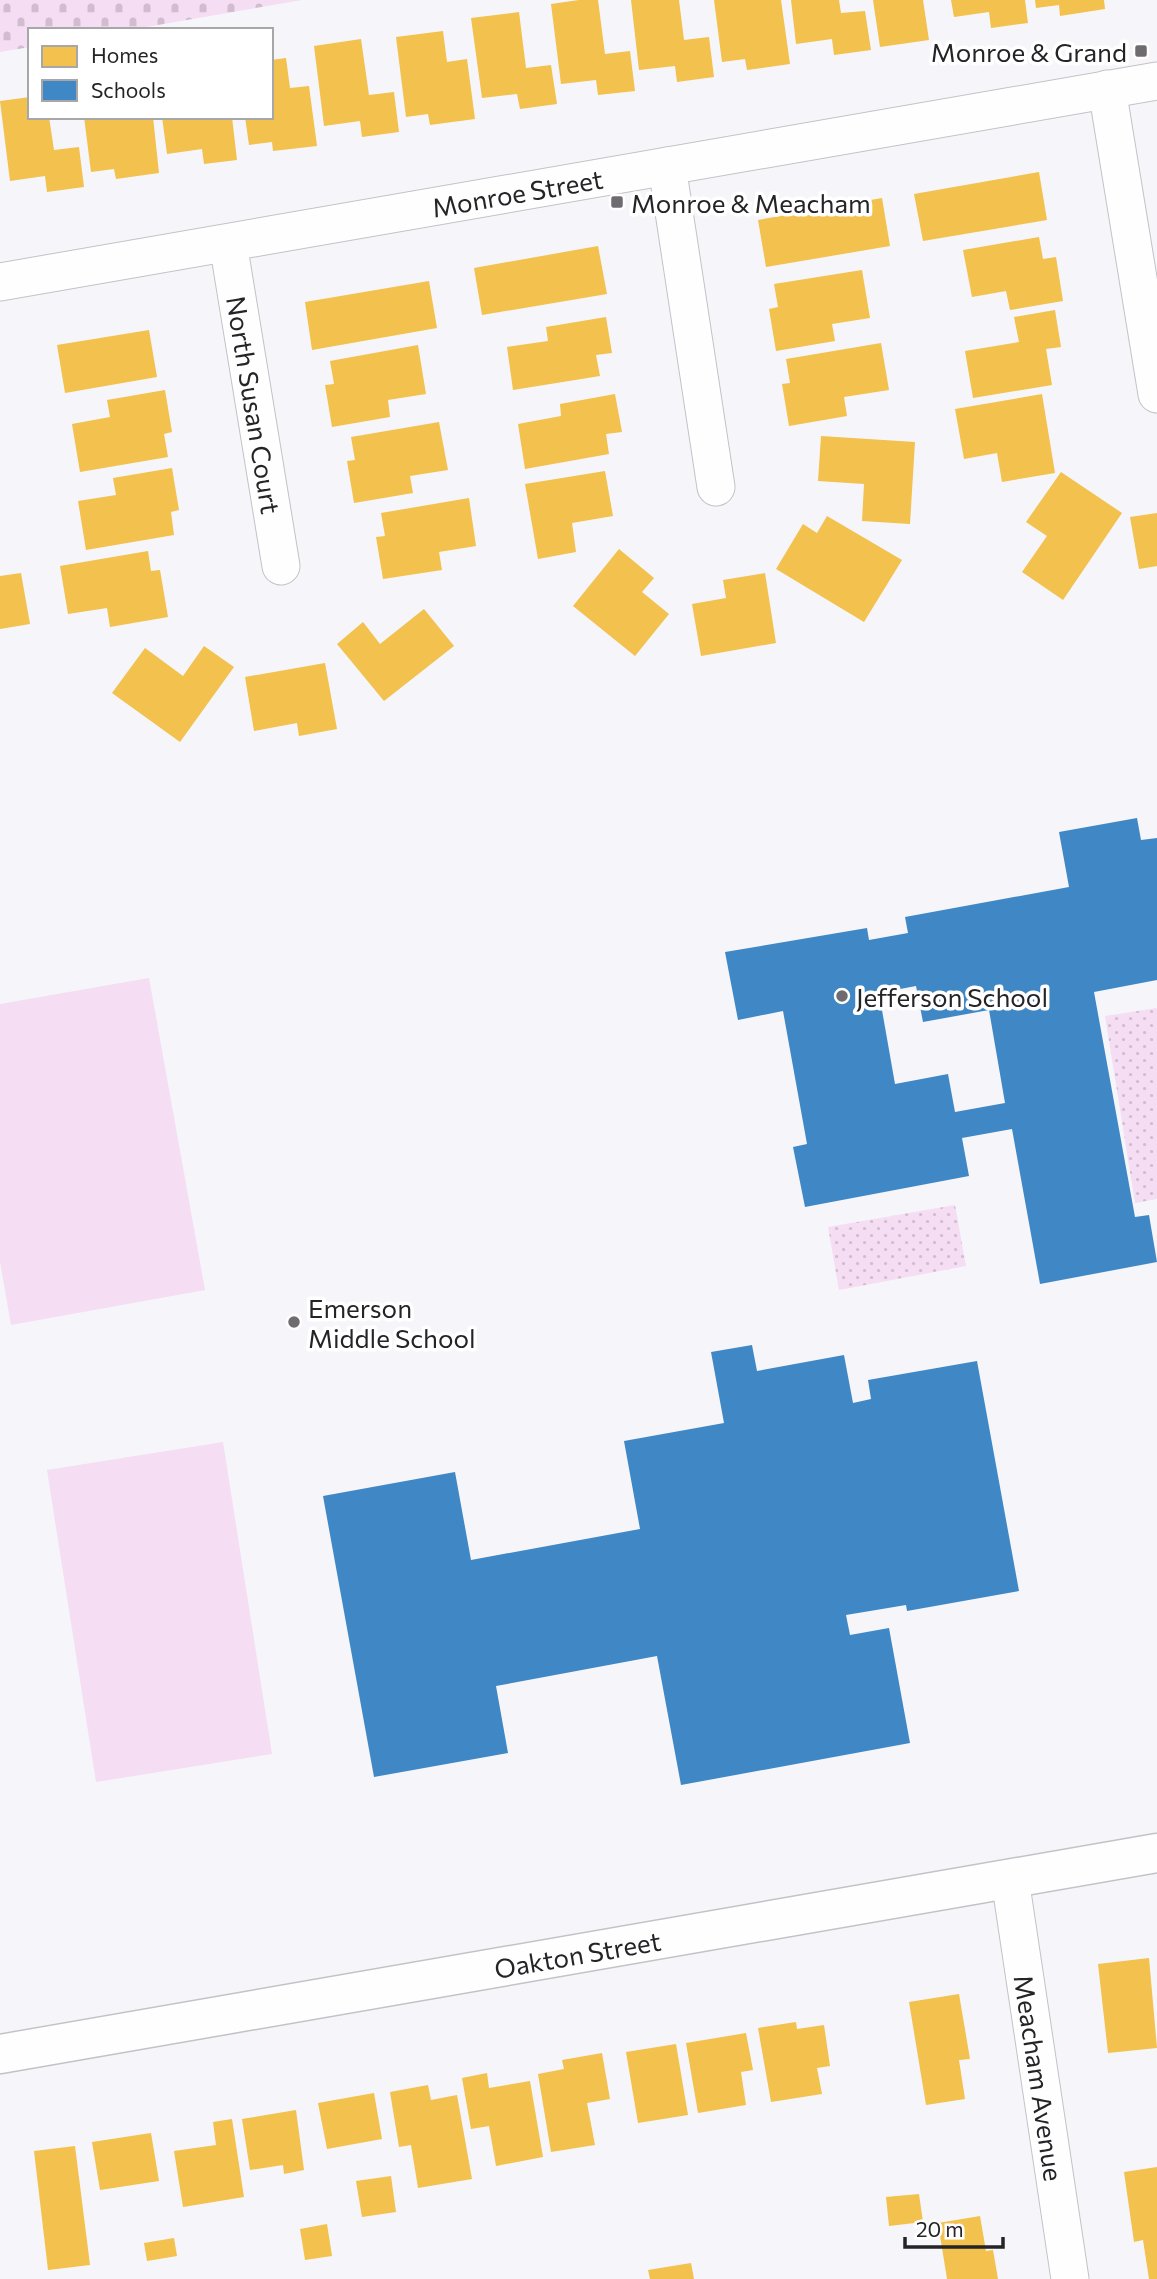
<svg xmlns="http://www.w3.org/2000/svg" width="1157" height="2279" font-family="Commissioner,sans-serif">
<defs>
<pattern id="cemetery-stones" width="16" height="16" patternUnits="userSpaceOnUse" patternTransform="scale(1.75)"><rect width="16" height="16" fill="#f5ddf3"/><path d="M2 7V4a2 2 0 0 1 4 0v3zM10 15v-3a2 2 0 0 1 4 0v3z" fill="#d2bdd0"/></pattern>
<pattern id="park-dots" width="8" height="8" patternUnits="userSpaceOnUse" patternTransform="scale(1.75)"><rect width="8" height="8" fill="#f5ddf3"/><path d="M2 2h.1M6 6h.1" fill="none" stroke="#d2bdd0" stroke-width="1.8" stroke-linecap="round"/></pattern>
</defs>
<rect width="100%" height="100%" fill="#f6f5f9"/>
<!-- grass -->
<g fill="#f5ddf3">
<polygon points="149,978 205,1290 11,1325 0,1262 0,1004"/>
<polygon points="223,1442 272,1754 96,1782 47,1470"/>
</g>
<!-- cemetery -->
<polygon fill="url(#cemetery-stones)" points="0,0 302,0 129,30 30,30 30,47 0,52"/>
<!-- park -->
<g fill="url(#park-dots)">
<polygon points="1157,1008 1157,1199 1135,1203 1105,1016"/>
<polygon points="955,1205 966,1266 839,1290 828,1227"/>
</g>
<!-- homes -->
<g fill="#f2c14e">
<polygon points="579,0 598,0 605,54 630,51 635,91 598,95 596,80 561,84 551,4"/>
<polygon points="631,0 679,0 684,40 709,37 714,77 677,82 675,66 639,70"/>
<polygon points="714,0 781,0 790,64 747,70 745,59 722,62"/>
<polygon points="791,0 839,0 841,13 865,11 871,50 834,55 832,39 796,44"/>
<polygon points="873,0 923,0 929,40 880,47"/>
<polygon points="951,0 1025,0 1028,23 991,28 989,12 954,17"/>
<polygon points="1035,0 1104,0 1105,9 1060,16 1059,5 1036,8"/>
<polygon points="519,12 526,68 551,65 557,104 520,109 517,94 482,98 471,18"/>
<polygon points="443,31 447,62 467,59 475,119 430,125 428,114 406,117 396,37"/>
<polygon points="361,39 369,95 394,92 399,132 362,137 360,121 324,126 314,46"/>
<polygon points="286,58 290,88 309,86 317,146 273,151 272,142 249,145 245,117 271,117 271,60"/>
<polygon points="30,97 30,117 49,117 54,150 79,147 84,187 47,192 45,176 10,181 0,101"/>
<polygon points="84,117 153,117 159,173 116,179 114,169 91,172"/>
<polygon points="162,117 232,117 237,160 204,164 202,149 167,154"/>
<polygon points="1039,172 1047,220 923,241 914,194"/>
<polygon points="882,198 890,246 766,267 758,220"/>
<polygon points="1039,237 1043,259 1056,257 1063,301 1010,310 1006,291 972,297 963,250"/>
<polygon points="598,246 607,294 482,315 474,268"/>
<polygon points="862,270 870,318 832,324 835,341 776,351 769,309 778,307 774,284"/>
<polygon points="429,281 437,328 312,350 305,302"/>
<polygon points="1055,310 1061,347 1046,349 1052,385 973,398 965,351 1019,342 1014,317"/>
<polygon points="606,317 612,353 596,355 600,376 513,390 507,347 548,341 546,327"/>
<polygon points="149,330 157,377 65,393 57,345"/>
<polygon points="881,343 889,390 844,397 847,416 789,426 782,384 790,383 786,359"/>
<polygon points="418,345 426,394 388,400 390,417 332,427 325,385 334,384 330,361"/>
<polygon points="165,390 172,432 164,434 168,457 80,472 72,424 110,417 107,400"/>
<polygon points="615,394 622,432 606,434 609,454 525,469 518,424 561,416 560,404"/>
<polygon points="1042,394 1055,473 1002,482 997,453 964,459 955,409"/>
<polygon points="439,422 448,470 410,476 413,493 354,503 347,461 355,460 351,437"/>
<polygon points="821,436 915,442 910,524 862,521 864,484 818,481"/>
<polygon points="172,468 179,510 171,512 174,535 86,550 78,501 116,495 113,478"/>
<polygon points="605,471 613,516 572,523 576,552 538,559 525,484"/>
<polygon points="1061,472 1122,513 1063,600 1022,572 1047,536 1026,522"/>
<polygon points="469,498 476,546 439,552 442,570 383,579 376,537 385,536 381,513"/>
<polygon points="1157,513 1157,566 1139,569 1130,517"/>
<polygon points="827,516 902,560 864,622 776,569 803,524 817,533"/>
<polygon points="619,549 654,578 642,592 669,614 635,656 573,606"/>
<polygon points="148,551 151,571 160,570 168,617 110,627 107,608 68,614 60,566"/>
<polygon points="21,573 30,624 0,629 0,576"/>
<polygon points="765,573 776,643 701,656 692,604 726,598 723,580"/>
<polygon points="424,609 454,646 384,701 337,644 363,622 380,644"/>
<polygon points="204,646 234,667 180,742 112,693 145,648 183,676"/>
<polygon points="325,663 337,729 299,736 297,723 254,731 245,677"/>
<polygon points="1149,1958 1157,2048 1108,2053 1098,1964"/>
<polygon points="959,1994 970,2059 959,2060 965,2099 926,2105 909,2002"/>
<polygon points="796,2022 797,2029 824,2025 830,2066 817,2068 822,2094 771,2102 758,2028"/>
<polygon points="746,2033 753,2070 741,2072 746,2105 698,2113 686,2043"/>
<polygon points="676,2044 688,2115 638,2123 626,2052"/>
<polygon points="602,2053 610,2099 587,2103 595,2145 551,2152 538,2074 564,2069 562,2060"/>
<polygon points="487,2073 489,2088 530,2081 543,2157 496,2166 489,2126 471,2129 462,2078"/>
<polygon points="428,2085 431,2100 457,2095 472,2179 418,2188 411,2145 399,2147 390,2092"/>
<polygon points="374,2093 382,2139 327,2149 318,2103"/>
<polygon points="296,2110 304,2170 284,2174 283,2165 250,2170 242,2119"/>
<polygon points="232,2119 244,2197 183,2207 174,2151 216,2145 213,2122"/>
<polygon points="151,2133 159,2181 100,2190 92,2142"/>
<polygon points="75,2146 90,2265 48,2270 34,2151"/>
<polygon points="1157,2167 1157,2279 1149,2279 1143,2240 1134,2242 1124,2172"/>
<polygon points="391,2176 396,2212 362,2217 356,2181"/>
<polygon points="919,2194 923,2222 889,2226 886,2197"/>
<polygon points="980,2216 986,2251 993,2250 998,2279 947,2279 938,2223"/>
<polygon points="327,2224 332,2256 305,2260 300,2229"/>
<polygon points="174,2238 177,2256 147,2261 144,2243"/>
<polygon points="691,2263 694,2279 650,2279 648,2270"/>
</g>
<!-- schools -->
<g fill="#3f88c5" fill-rule="evenodd">
<path d="M1137,818L1141,840L1157,838V980L1094,992L1135,1217L1149,1215L1157,1262L1040,1284L1012,1129L962,1138L969,1176L805,1207L793,1147L807,1144L783,1011L738,1020L725,952L867,928L869,940L908,933L905,917L1069,887L1059,832ZM916,986L923,1022L989,1010L1005,1103L955,1112L948,1074L895,1084L879,993Z"/>
<polygon points="752,1345 757,1371 844,1355 853,1403 871,1399 868,1380 977,1361 1019,1591 907,1611 906,1605 846,1615 850,1635 889,1628 910,1743 681,1785 657,1656 496,1686 508,1753 374,1777 323,1496 455,1472 471,1560 640,1529 624,1441 724,1423 711,1352"/>
</g>
<g fill="none" stroke-linecap="round" stroke-linejoin="round">
<defs>
<g id="minor">
<polyline points="1107,89 1157,394"/>
<polyline points="667,166 716,487"/>
<path id="s1" d="M228,243L281,566"/>
<path id="s2" d="M0,282L1157,81"/>
<path id="s3" d="M1010,1879L1070,2279"/>
</g>
<g id="major">
<path id="s4" d="M0,2054L1157,1853"/>
</g>
</defs>
<!-- minor casing -->
<use href="#minor" stroke="#c3c2c6" stroke-width="39"/>
<!-- major casing -->
<use href="#major" stroke="#c3c2c6" stroke-width="41"/>
<!-- minor -->
<use href="#minor" stroke="#fefefe" stroke-width="37"/>
<!-- major -->
<use href="#major" stroke="#fefefe" stroke-width="38"/>
</g>
<!-- markers -->
<g fill="#6e6c70" stroke="#fff" stroke-width="2.5">
<rect x="1134" y="44" width="14" height="14" rx="3.5"/>
<rect x="610" y="195" width="14" height="14" rx="3.5"/>
<circle cx="842" cy="996" r="7"/>
<circle cx="294" cy="1322" r="7"/>
</g>
<g text-anchor="middle" dominant-baseline="central" stroke-width="7" stroke-linejoin="round" paint-order="stroke">
<!-- poi labels -->
<g font-size="26" fill="#242326" stroke="#fff" text-anchor="start">
<text x="1127" y="51" text-anchor="end">Monroe &amp; Grand</text>
<text x="631" y="202">Monroe &amp; Meacham</text>
<text x="856" y="996">Jefferson School</text>
<text x="308" y="1307">Emerson<tspan x="308" dy="30">Middle School</tspan></text>
</g>
<!-- street labels -->
<g font-size="26" fill="#242326" stroke="#fff">
<text stroke="none"><textPath href="#s2" startOffset="525">Monroe Street</textPath></text>
<text stroke="none"><textPath href="#s1" startOffset="164">North Susan Court</textPath></text>
<text stroke="none"><textPath href="#s4" startOffset="586">Oakton Street</textPath></text>
<text stroke="none"><textPath href="#s3" startOffset="201">Meacham Avenue</textPath></text>
</g>
</g>
<!-- legend -->
<rect x="28" y="28" width="245" height="91" fill="#ffffff" stroke="#a7a7a8" stroke-width="2"/>
<rect x="42" y="46" width="35" height="21" fill="#f2c14e" stroke="#a7a7a8" stroke-width="2"/>
<text x="91" y="63" font-size="21" fill="#242326">Homes</text>
<rect x="42" y="80" width="35" height="21" fill="#3f88c5" stroke="#a7a7a8" stroke-width="2"/>
<text x="91" y="98" font-size="21" fill="#242326">Schools</text>
<!-- scale -->
<path d="M905 2237v10h98v-10" fill="none" stroke="#242326" stroke-width="3.5"/>
<text x="916" y="2237" font-size="21" fill="#242326" stroke="#ffffff" stroke-width="5" paint-order="stroke">20 m</text>
</svg>
